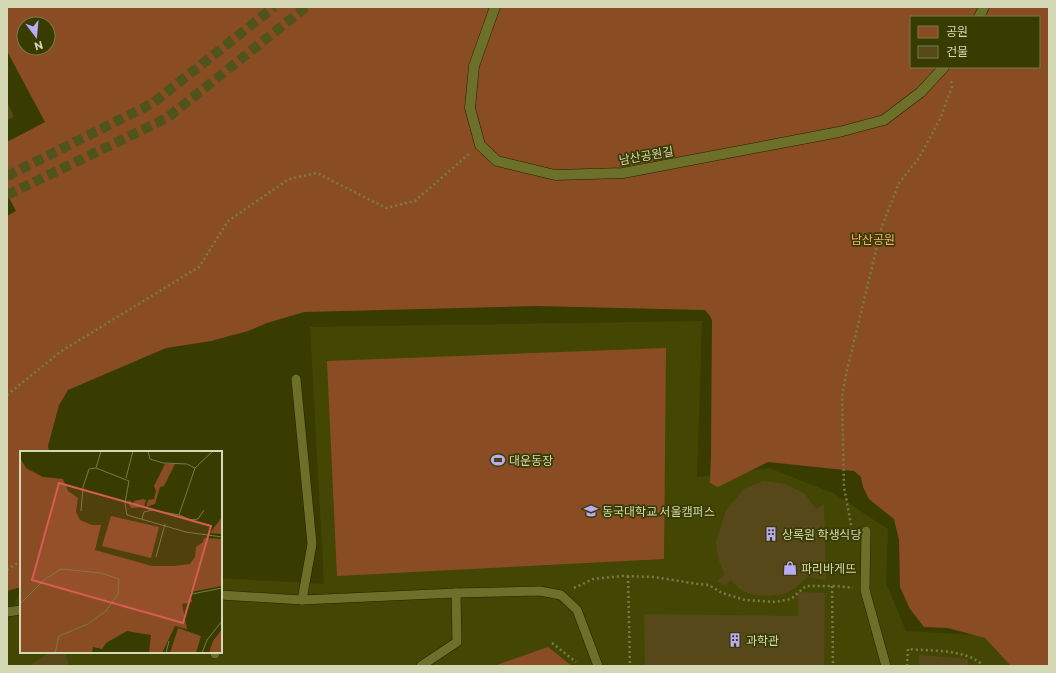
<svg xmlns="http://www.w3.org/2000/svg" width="1056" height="673" font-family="Commissioner,'Noto Sans KR',sans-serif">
<rect width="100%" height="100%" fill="#393c01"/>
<!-- built -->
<polygon fill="#444604" points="702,321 697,477 769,468 833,493 888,529 886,583 906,631 1011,637 1030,666 7,666 7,624 21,587 21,652 221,652 221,578 324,584 310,327"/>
<!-- green -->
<g fill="#8a4d23" fill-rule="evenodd">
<path d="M7,7H1049V666H1011L985,638L948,628L924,627L910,609L900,587L899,540L894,519L869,499L863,487L861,477L854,471L768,462L718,487L710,483L711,456L712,320L710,316L705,310L537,306L304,312L267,323L248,331L211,341L166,348L68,390L59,405L48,446L49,452H21V556L19,557L21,587L7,591V216L16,211L7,194V142L45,122L7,51ZM911,17H1039V67H911ZM24,24H48V48H24Z"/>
<polygon points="666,348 664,559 337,576 327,361"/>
<polygon points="548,647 572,666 494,666"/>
</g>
<!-- building -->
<g fill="#574819">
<polygon points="7,101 14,117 7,120"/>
<polygon points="763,481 785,484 804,493 816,509 824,504 826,580 807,577 794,589 784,594 767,596 752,595 740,589 730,580 725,586 717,581 724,574 718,558 716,542 726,510 744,489"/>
<polygon points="798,592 825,593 824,665 645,665 644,614 798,616"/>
<polygon points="50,652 64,652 70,666 29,666"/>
<polygon points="919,655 968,659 968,666 919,666"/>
</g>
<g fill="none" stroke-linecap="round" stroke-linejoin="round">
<!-- secondary-tunnel -->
<g stroke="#50531c" stroke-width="10" stroke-dasharray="10 5" stroke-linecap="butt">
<polyline points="7,176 153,103 274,7"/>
<polyline points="7,195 167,118 306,7"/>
</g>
<defs>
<g id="service">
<polyline points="296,379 312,544 302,600"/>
<polyline points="866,531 865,590 886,666"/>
<polyline points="221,595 302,600 456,593 540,591 561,595 577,610 598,666"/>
<polyline points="7,612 21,610"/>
<polyline points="215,654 215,652"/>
<polyline points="421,666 457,642 456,593"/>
</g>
<g id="pedestrian">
<polyline points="495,7 474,66 470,108 480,145 497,161 555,175 623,173 839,132 884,120 921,92 944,67"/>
<polyline points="979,17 984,7"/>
</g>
</defs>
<!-- service casing -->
<use href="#service" stroke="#202200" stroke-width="10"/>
<!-- pedestrian casing -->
<use href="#pedestrian" stroke="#202200" stroke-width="11"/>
<!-- path -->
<g stroke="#787c4a" stroke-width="2.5" stroke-dasharray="2 3" stroke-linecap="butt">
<polyline points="7,395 60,352 199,267 228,221 289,179 317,173 386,208 415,201 470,153"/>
<polyline points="852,530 844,487 842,396 847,370 882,226 899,183 919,158 940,119 952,87 951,80"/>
<polyline points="7,570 19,562"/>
<polyline points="628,576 630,666"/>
<polyline points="832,586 833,666"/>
<polyline points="574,588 593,579 623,576 654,577 698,584 709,585 722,593 745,600 775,602 791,599 806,586 837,586 853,588"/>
<polyline points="552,643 576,662"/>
<path d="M907,666L908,649C930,651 969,649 983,666"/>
</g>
<!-- service -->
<use href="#service" stroke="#6c7029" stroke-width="9"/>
<!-- pedestrian -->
<use href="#pedestrian" stroke="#6c7029" stroke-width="10"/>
</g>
<!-- icons -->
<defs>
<symbol id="stadium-bare" viewBox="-9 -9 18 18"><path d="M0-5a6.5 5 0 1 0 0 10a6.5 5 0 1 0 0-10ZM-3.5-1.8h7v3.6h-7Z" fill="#b9abf7" stroke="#393c01" stroke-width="2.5" paint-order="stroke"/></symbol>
<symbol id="university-bare" viewBox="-9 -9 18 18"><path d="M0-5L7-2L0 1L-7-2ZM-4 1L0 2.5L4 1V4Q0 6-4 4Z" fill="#b9abf7" stroke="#393c01" stroke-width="2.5" paint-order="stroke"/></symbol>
<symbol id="building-bare" viewBox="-9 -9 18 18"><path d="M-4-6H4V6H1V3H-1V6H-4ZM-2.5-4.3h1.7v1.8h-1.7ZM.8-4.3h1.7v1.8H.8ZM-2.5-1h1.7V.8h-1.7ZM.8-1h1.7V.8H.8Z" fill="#b9abf7" stroke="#393c01" stroke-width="2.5" paint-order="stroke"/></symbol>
<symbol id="shop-bare" viewBox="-9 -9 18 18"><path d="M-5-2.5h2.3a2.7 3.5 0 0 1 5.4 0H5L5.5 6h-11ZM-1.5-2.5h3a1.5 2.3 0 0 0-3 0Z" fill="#b9abf7" stroke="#393c01" stroke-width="2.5" paint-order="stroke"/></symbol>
</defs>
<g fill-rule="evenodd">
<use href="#stadium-bare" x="488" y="450" width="20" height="20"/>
<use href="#university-bare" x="581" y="501" width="20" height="20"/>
<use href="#building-bare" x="761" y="524" width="20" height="20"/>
<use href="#shop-bare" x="780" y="558" width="20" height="20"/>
<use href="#building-bare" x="725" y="630" width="20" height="20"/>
</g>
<g text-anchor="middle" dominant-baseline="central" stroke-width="3.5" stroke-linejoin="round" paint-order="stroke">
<!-- street labels -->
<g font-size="12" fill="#d4d8b5" stroke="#393c01">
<text transform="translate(646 155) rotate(-10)">남산공원길</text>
</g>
<!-- park labels -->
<g font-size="12" fill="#feaa75" stroke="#393c01">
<text x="873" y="239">남산공원</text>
</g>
<!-- poi labels -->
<g font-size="12" fill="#d4d8b5" stroke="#393c01" text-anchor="start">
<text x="509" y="460">대운동장</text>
<text x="602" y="511">동국대학교 서울캠퍼스</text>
<text x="782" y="534">상록원 학생식당</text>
<text x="801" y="568">파리바게뜨</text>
<text x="746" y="640">과학관</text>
</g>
</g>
<!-- overview -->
<g transform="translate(20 451)">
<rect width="202" height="202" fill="#393c01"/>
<path d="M0,7L6,17L23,26L43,28L48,40L58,47L56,61L60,69L72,74H81L75,99L132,115H154L170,113L175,106L176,96L183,91L184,87L202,88V135L170,141L172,151L162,153L167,178L155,175L142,202H129L131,184L107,180L86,192L82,198L73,196L72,202H0ZM145,13H155L144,35L140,36L135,53L126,56L128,49L134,48L136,40L134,35ZM123,48L126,49L124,56L111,57L108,52L109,49L113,53L114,50ZM91,65L139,76L131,107L82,95ZM202,66V83L190,82ZM158,177L181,185L176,202H150ZM202,178V202H189L193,190Z" fill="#8a4d23"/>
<path fill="none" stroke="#777a49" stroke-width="1" d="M81,0L76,17L109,30L105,52L107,64L166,81L202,86M128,0L130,8L143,12L167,13L175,17M106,27L113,0M61,60L63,36L69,18L76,17M159,64L171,69L178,68L184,59M122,68L124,61L132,59L159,64L175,17L193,0M136,106L145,73M172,143L202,137M0,153L24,129L41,118L81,122L99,128L98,143L86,160L68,173L39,185L35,202M146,202L149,190M182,202L187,189L202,170"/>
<path fill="#d55d52" fill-opacity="0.15" stroke="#d55d52" stroke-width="2" d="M39,32L191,75L163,172L12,129Z"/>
<rect width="202" height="202" fill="none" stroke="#d4d8b5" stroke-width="2"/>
</g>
<!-- border -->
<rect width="1056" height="673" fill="none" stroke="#d4d8b5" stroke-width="16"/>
<!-- legend -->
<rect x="910" y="16" width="130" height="52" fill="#393c01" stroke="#777a49"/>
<rect x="918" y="26" width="20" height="12" fill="#8a4d23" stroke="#777a49"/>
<text x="946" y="36" font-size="12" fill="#d4d8b5">공원</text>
<rect x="918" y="46" width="20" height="12" fill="#574819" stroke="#777a49"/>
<text x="946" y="56" font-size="12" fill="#d4d8b5">건물</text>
<!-- north arrow -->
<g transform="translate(36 36) rotate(164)"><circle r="19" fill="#393c01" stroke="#777a49"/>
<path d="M0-3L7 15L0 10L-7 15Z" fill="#b9abf7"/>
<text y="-6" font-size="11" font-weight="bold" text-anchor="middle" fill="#d4d8b5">N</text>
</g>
</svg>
